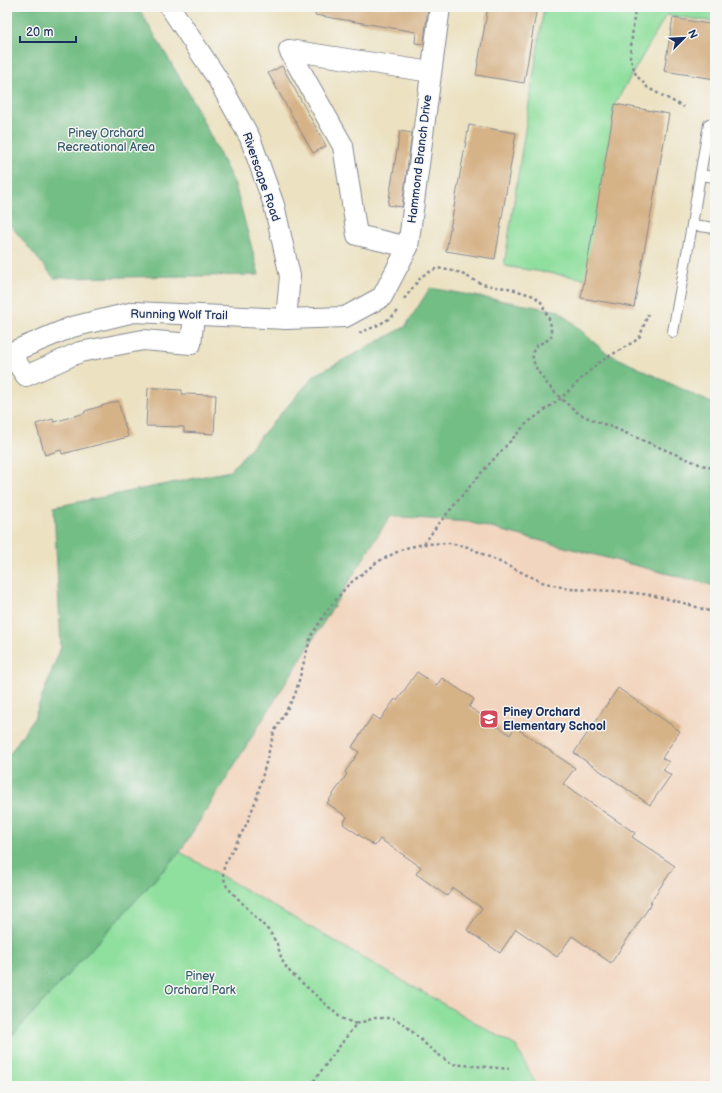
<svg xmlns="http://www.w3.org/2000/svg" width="722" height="1093" font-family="'Balsamiq Sans',sans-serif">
<rect width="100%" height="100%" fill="#f6f6f2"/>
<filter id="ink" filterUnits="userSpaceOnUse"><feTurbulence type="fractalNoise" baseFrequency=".025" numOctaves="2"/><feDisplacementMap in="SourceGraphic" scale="8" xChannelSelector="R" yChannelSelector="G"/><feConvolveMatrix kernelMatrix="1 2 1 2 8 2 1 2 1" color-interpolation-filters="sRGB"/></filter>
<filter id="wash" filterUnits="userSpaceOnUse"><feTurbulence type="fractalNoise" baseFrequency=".012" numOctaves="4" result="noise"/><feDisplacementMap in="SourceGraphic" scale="16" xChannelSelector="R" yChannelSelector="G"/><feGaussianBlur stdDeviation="0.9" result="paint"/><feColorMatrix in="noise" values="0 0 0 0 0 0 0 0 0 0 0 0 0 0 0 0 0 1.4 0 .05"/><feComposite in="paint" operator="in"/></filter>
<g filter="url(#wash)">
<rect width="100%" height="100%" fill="#ece2c2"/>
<!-- built -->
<polygon fill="#f2d5be" points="390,516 468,522 715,586 715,1086 537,1086 516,1046 180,852"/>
<!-- green -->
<g fill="#8fdf9e" stroke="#55877e">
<polygon points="544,7 715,7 715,22 666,15 615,104 587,279 504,266"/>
<polygon points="180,852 516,1046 537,1086 7,1086 7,1041"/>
</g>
<!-- forest -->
<g fill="#73be85" stroke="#477672">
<polygon points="7,7 138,7 191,97 235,185 259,275 54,278 7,221"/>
<polygon points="430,288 559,311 605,352 709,402 715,403 715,586 468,522 390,516 180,852 7,1041 7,758 34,718 61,647 54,507 230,471 315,375 405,327"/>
</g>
<g id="blocks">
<!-- building -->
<g fill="#d6b287">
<polygon points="316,7 428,7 424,44 415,43 416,32 315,15"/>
<polygon points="488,7 537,7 524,83 476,75"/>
<polygon points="673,18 715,25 715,79 664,71"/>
<polygon points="282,66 326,146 313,153 268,73"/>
<polygon points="615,104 669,114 634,307 581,298"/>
<polygon points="469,125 516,133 495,259 446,251"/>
<polygon points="400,131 412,133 402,207 388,205"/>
<polygon points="148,388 164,388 164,389 182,390 182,394 216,395 214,434 184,432 184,427 146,426"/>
<polygon points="118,401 128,437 62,454 61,450 45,455 36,424 53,419 54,422 85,413 85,411"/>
<polygon points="417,672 437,685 442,678 474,699 469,707 495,724 510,735 515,727 575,768 563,784 635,833 632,837 675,866 650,902 652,903 611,963 572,936 557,957 516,929 500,953 467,930 482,908 453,888 447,896 416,874 421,867 380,839 375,846 343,824 347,817 327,803 347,774 345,772 359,752 352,747 373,715 380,720 395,699 397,701"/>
<polygon points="618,688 680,731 662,758 669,762 663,770 671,775 650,805 574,753"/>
</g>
</g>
</g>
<g filter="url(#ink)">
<use href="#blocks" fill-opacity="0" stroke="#848890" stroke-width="1"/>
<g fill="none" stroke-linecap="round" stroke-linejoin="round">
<defs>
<g id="lane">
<polyline points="715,125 709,124 700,175 715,177"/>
<polyline points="692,225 700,175"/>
<polyline points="673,332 692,225 715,228"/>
</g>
<g id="street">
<polyline points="170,7 217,78 250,138 274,205 290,276 286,319"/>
<polyline points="408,247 357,235 343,146 289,50 431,72"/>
<polyline points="10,353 26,376 80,352 143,340 191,344 194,315"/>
<polyline points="7,354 72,327 134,312 286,319 345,317 382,297 408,247 440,7"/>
</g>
</defs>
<!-- lane casing -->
<use href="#lane" stroke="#848890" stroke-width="12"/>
<!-- street casing -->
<use href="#street" stroke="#848890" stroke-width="22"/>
<!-- path -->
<g stroke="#848890" stroke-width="2.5" stroke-dasharray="3 3" stroke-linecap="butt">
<polyline points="635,7 630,57 636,75 648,88 684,107"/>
<path d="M404,299L422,276L437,268L458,272L482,284L496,287L508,288L534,296L541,302L549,319L551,326V337C547,342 537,343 534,349C525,368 564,402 577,412C588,419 602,423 614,428C642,440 670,452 699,464L715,469"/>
<path d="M359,333C370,329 394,319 399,309"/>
<polyline points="424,544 436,527 481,473 527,423 561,398 598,363 635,341 640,336 648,314"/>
<polyline points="356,1024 341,1018 288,970 282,960 277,944 270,932 227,887 223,876 224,866 247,823 257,797 274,732 295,695 311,636 326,612 348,585 377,562 405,548 424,544 449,543 468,547 542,582 569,589 617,591 651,595 684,603 715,613"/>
<polyline points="310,1086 356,1024 375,1018 393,1018 404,1024 432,1050 451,1064 509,1069"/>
</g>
<!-- lane -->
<use href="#lane" stroke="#fff" stroke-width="10"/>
<!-- street -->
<use href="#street" stroke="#fff" stroke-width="20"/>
</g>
</g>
<!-- icons -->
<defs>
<symbol id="school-square" viewBox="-11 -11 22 22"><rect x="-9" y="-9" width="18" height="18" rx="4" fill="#d1495b" stroke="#f6f6f2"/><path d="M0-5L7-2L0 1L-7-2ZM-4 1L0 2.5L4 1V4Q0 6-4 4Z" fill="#fff"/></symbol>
</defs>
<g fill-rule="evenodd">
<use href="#school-square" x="478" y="708" width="22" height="22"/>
</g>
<g text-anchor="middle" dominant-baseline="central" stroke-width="3" stroke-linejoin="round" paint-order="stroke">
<!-- park labels -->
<g font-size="12" fill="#385b6e" stroke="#f6f6f2">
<text x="106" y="133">Piney Orchard<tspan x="106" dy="14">Recreational Area</tspan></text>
<text x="200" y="976">Piney<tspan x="200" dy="14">Orchard Park</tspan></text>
</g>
<!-- street labels -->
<g font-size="12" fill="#1b2f5e" stroke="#f6f6f2">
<text transform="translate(420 159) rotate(-83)">Hammond Branch Drive</text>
<text transform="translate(261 177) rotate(71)">Riverscape Road</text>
<text transform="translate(179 315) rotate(1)">Running Wolf Trail</text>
</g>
<!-- poi labels -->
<g font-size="12" font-weight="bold" fill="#1b2f5e" stroke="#f6f6f2" text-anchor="start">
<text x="503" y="712">Piney Orchard<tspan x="503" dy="14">Elementary School</tspan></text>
</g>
</g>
<!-- margin -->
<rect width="722" height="1093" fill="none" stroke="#f6f6f2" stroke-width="24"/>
<!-- north arrow -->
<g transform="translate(684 38) rotate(66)" stroke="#f6f6f2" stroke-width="3" paint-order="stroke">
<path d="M0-3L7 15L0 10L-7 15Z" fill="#1b2f5e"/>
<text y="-6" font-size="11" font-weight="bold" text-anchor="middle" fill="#1b2f5e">N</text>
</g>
<!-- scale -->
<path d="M20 36v6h56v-6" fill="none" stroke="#1b2f5e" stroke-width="2"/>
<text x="26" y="36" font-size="12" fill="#1b2f5e" stroke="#f6f6f2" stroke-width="3" paint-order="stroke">20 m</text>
</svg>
